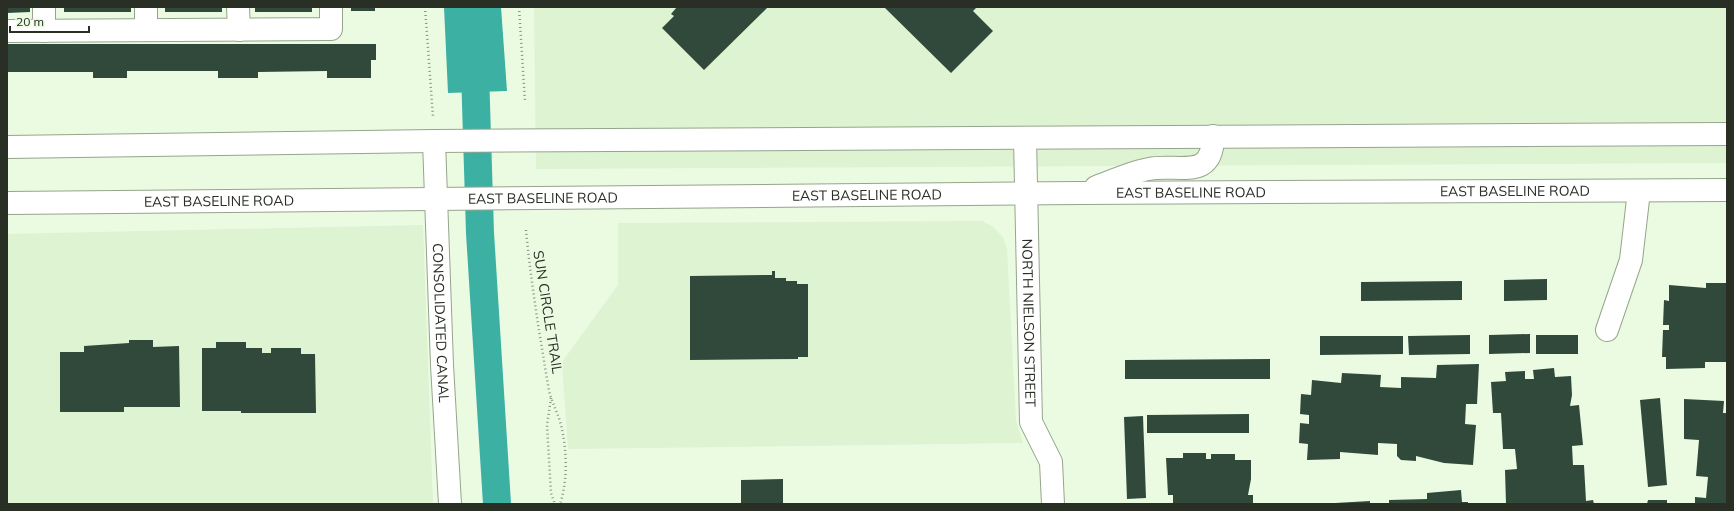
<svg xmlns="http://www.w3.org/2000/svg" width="1734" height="511" font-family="Mulish,sans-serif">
<rect width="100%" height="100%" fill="#eafbe2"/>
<!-- built -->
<g fill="#ddf3d2">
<polygon points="534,7 1727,7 1727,163 536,169"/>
<polygon points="982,221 992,226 1003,237 1007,249 1016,421 1023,443 568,449 562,362 618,285 618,223"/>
<polygon points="423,225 433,504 7,504 7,234"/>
</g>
<!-- water -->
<polygon fill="#3db0a4" points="444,7 501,7 507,91 448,93"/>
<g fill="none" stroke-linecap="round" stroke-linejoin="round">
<!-- canal -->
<polyline stroke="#3db0a4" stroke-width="28" points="473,7 480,233 497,504"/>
</g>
<!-- building -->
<g fill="#30493b">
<polygon points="7,7 30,7 30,12 7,13"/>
<rect x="64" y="7" width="67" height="5"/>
<rect x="165" y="7" width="57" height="5"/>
<rect x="255" y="7" width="57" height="5"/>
<rect x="351" y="7" width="24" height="4"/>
<polygon points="677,7 768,7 704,70 662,28 674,16 671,14"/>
<polygon points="884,7 975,7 976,8 973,11 993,31 951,73"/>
<polygon points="7,44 376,44 376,60 371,60 371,78 327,78 327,71 258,72 258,78 218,78 218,71 127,71 127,78 93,78 93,72 7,72"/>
<polygon points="772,271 775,271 775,278 786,278 786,281 797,281 797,284 808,284 808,357 798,357 798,359 690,360 690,276 772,275"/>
<polygon points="1547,279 1547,300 1504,301 1504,280"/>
<polygon points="1462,281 1462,300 1361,301 1361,282"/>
<polygon points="1706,283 1727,283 1727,362 1705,362 1705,368 1666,369 1666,357 1662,357 1663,330 1669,330 1669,325 1663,325 1664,300 1669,301 1669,285 1706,288"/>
<polygon points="1530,334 1530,353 1489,354 1489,335"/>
<polygon points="1470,335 1470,354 1409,355 1408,336"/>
<rect x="1536" y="335" width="42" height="19"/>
<polygon points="1320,336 1403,336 1403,354 1320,355"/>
<polygon points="129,340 153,340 153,347 179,346 180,407 124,407 124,412 60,412 60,352 84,352 84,346 129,343"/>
<polygon points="216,342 246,342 246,348 262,348 262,353 271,353 271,348 301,348 301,354 315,354 316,413 241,413 241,411 202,411 202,348 216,348"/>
<polygon points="1270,359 1270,379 1125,379 1125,360"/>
<polygon points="1479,364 1477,404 1466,404 1465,424 1476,425 1473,465 1444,463 1416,456 1416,461 1401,460 1397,456 1397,444 1378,443 1378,455 1340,452 1340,459 1307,460 1308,444 1299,443 1300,423 1309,424 1309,415 1300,414 1301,394 1311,395 1312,380 1341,383 1342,373 1381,375 1380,387 1401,388 1401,377 1436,378 1437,365"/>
<polygon points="1554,368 1555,377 1571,376 1572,395 1570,406 1579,405 1583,445 1572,446 1573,465 1584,465 1586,501 1593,500 1594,504 1506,504 1505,470 1517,469 1515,449 1503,449 1501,413 1493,413 1491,382 1506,381 1505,372 1525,371 1525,379 1534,379 1533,370"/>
<polygon points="1660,398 1667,485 1648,487 1640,400"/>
<polygon points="1684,399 1724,401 1723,413 1727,413 1727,504 1695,504 1695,497 1706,498 1708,477 1696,476 1699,440 1684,439"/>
<polygon points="1249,414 1249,433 1147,433 1147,415"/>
<polygon points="1143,416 1146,498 1127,499 1124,417"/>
<polygon points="1183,453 1206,453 1206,459 1211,459 1211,454 1235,454 1235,460 1251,460 1251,479 1248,495 1253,495 1253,504 1173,504 1173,495 1168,495 1166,458 1183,458"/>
<polygon points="783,479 783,504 741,504 741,480"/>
<polygon points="1461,490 1462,502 1468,502 1468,504 1389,504 1389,500 1427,499 1427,493"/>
<polygon points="1648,500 1667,500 1667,504 1647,504"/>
<polygon points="1370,501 1370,504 1335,504 1335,503"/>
</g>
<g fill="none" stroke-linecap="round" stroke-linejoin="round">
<defs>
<g id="minor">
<polyline points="44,7 44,31"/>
<polyline points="146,7 146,30"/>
<polyline points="238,7 239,30"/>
<polyline points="7,31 331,29 331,7"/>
<path id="s1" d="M1025,138L1031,422L1051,462L1053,504"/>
<path id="s2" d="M434,141L442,365L450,504"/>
<polyline points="1607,330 1631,260 1639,191"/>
</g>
<g id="major">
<polyline points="7,147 434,141 1727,134"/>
<path d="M1096,187C1113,181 1131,172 1149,169C1178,163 1213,182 1213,136"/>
<path id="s3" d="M7,203L1080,193L1727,190"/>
</g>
</defs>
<!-- minor casing -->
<use href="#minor" stroke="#95a58d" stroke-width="24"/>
<!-- major casing -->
<use href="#major" stroke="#95a58d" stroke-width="24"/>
<!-- path -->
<g stroke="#899583" stroke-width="2.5" stroke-dasharray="1 3" stroke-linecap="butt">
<polyline points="425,7 433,117"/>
<polyline points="519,7 525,102"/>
<path d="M526,230C531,284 540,337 549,391C552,403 558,413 561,425C567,450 568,480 560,504"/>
<polyline points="551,398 547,425 551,493 555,504"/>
</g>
<!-- minor -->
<use href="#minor" stroke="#fff" stroke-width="22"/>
<!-- major -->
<use href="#major" stroke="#fff" stroke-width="22"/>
</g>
<g text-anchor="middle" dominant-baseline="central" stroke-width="4" stroke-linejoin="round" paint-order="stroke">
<!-- street labels -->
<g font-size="14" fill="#292f25" stroke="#eafbe2">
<text stroke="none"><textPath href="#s3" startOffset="1508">EAST BASELINE ROAD</textPath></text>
<text stroke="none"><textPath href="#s3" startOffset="1184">EAST BASELINE ROAD</textPath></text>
<text stroke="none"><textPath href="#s3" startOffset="860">EAST BASELINE ROAD</textPath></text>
<text stroke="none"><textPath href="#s3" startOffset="536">EAST BASELINE ROAD</textPath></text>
<text stroke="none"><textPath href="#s3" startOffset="212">EAST BASELINE ROAD</textPath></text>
<text transform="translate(548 312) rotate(81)">SUN CIRCLE TRAIL</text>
<text stroke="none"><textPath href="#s2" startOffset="182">CONSOLIDATED CANAL</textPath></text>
<text stroke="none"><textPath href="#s1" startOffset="185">NORTH NIELSON STREET</textPath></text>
</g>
</g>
<!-- border -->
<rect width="1734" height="511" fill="none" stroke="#292f25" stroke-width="16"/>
<!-- scale -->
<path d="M10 26v6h79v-6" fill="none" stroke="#292f25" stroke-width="2"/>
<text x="16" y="26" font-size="12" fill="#292f25" stroke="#eafbe2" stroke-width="3" paint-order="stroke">20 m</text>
</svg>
